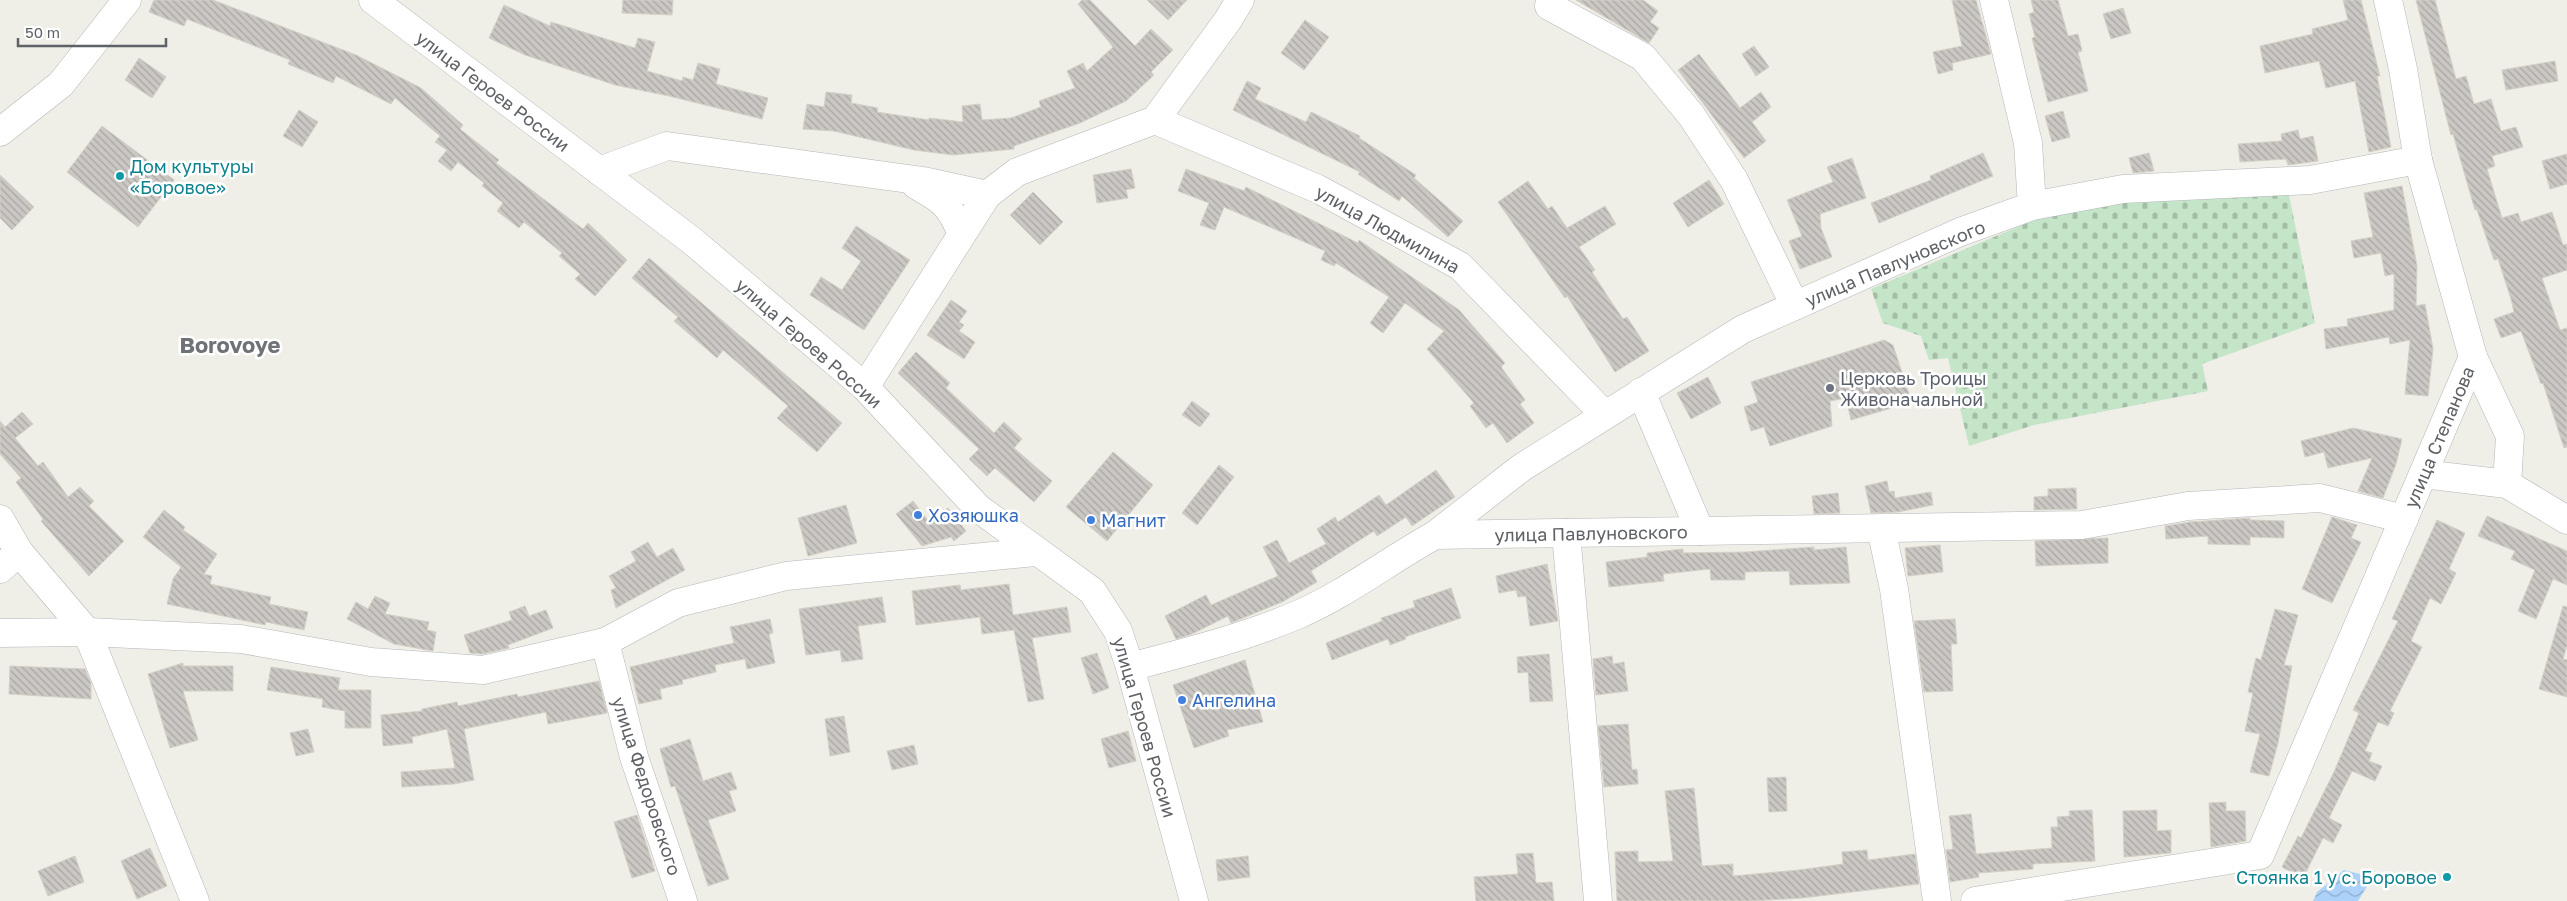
<svg xmlns="http://www.w3.org/2000/svg" width="2567" height="901" font-family="'Golos Text',sans-serif">
<defs>
<pattern id="cemetery-stones" width="16" height="16" patternUnits="userSpaceOnUse" patternTransform="scale(1.25)"><rect width="16" height="16" fill="#c5e5c8"/><path d="M2 7V4a2 2 0 0 1 4 0v3zM10 15v-3a2 2 0 0 1 4 0v3z" fill="#a3bda6"/></pattern>
<pattern id="water-waves" width="16" height="10" patternUnits="userSpaceOnUse" patternTransform="scale(1.25)"><rect width="16" height="10" fill="#acd2fa"/><path d="M0 5q4-4 8 0t8 0" fill="none" stroke="#8faece"/></pattern>
<pattern id="building-back-hatch" width="6" height="6" patternUnits="userSpaceOnUse" patternTransform="scale(1.25)"><rect width="6" height="6" fill="#cbc8c4"/><path d="M-1 5l2 2M0 0l6 6M5-1l2 2" fill="none" stroke="#a8a6a3"/></pattern>
</defs>
<rect width="100%" height="100%" fill="#efeee7"/>
<!-- cemetery -->
<polygon fill="url(#cemetery-stones)" points="2288,190 2315,323 2202,364 2208,391 2034,425 1969,446 1948,358 1929,360 1921,336 1883,323 1871,289 2048,214 2154,195"/>
<!-- water -->
<polygon fill="url(#water-waves)" points="2344,870 2364,875 2368,885 2358,901 2313,901 2317,892"/>
<!-- building -->
<g fill="url(#building-back-hatch)" stroke="#d4d0c5">
<polygon points="154,0 213,0 356,55 421,88 463,125 460,129 499,160 496,163 583,229 588,223 627,260 595,296 575,279 580,274 559,256 562,253 524,222 519,228 497,211 503,203 482,186 484,183 458,162 451,171 438,161 447,150 435,142 440,136 395,98 391,104 336,76 333,83 288,64 290,60 187,19 184,26 149,12"/>
<polygon points="623,0 673,0 672,15 622,13"/>
<polygon points="1082,0 1090,0 1135,46 1151,29 1173,50 1151,72 1154,75 1126,101 1080,123 1014,146 1014,149 953,155 914,150 834,131 803,129 807,104 824,107 826,92 852,95 851,103 878,108 877,112 929,120 929,118 963,122 962,106 980,104 982,120 1011,118 1041,107 1039,101 1075,88 1067,71 1083,63 1087,71 1113,47 1078,4"/>
<polygon points="1147,0 1187,0 1168,20"/>
<polygon points="1576,0 1643,0 1658,11 1650,22 1659,28 1649,43"/>
<polygon points="1952,0 1976,0 1991,54 1952,63 1953,70 1938,74 1933,52 1962,46"/>
<polygon points="2031,0 2058,0 2068,36 2078,34 2082,51 2078,52 2088,91 2048,102 2032,38 2035,37 2029,14 2034,12"/>
<polygon points="2343,0 2361,0 2380,76 2377,76 2391,147 2369,152 2355,81 2326,88 2319,61 2265,73 2260,46 2313,34 2312,29 2348,20"/>
<polygon points="2416,0 2435,0 2456,79 2466,76 2474,104 2491,99 2501,131 2516,127 2523,147 2492,156 2495,166 2487,169 2502,218 2518,213 2521,222 2552,212 2563,245 2567,244 2567,270 2542,278 2560,330 2567,328 2567,447 2564,448 2543,383 2541,384 2521,331 2501,338 2494,319 2514,312 2511,299 2498,259 2494,260 2477,210 2475,210 2453,134 2451,135"/>
<polygon points="504,5 550,26 551,22 635,48 638,38 655,42 647,71 682,81 683,77 693,80 698,63 720,69 716,84 768,98 762,119 669,96 615,85 525,55 489,38"/>
<polygon points="2123,8 2131,33 2111,39 2103,14"/>
<polygon points="1305,20 1329,37 1304,70 1281,53"/>
<polygon points="1754,46 1769,67 1756,76 1742,54"/>
<polygon points="1699,54 1740,108 1761,92 1771,107 1752,122 1766,141 1744,158 1678,70"/>
<polygon points="139,58 166,77 152,98 125,80"/>
<polygon points="2555,61 2558,81 2506,90 2502,70"/>
<polygon points="1247,81 1261,88 1255,99 1306,122 1311,112 1360,136 1359,138 1416,175 1414,178 1463,221 1448,237 1402,196 1399,201 1358,174 1360,172 1233,110"/>
<polygon points="299,110 318,122 302,147 283,136"/>
<polygon points="2063,111 2070,137 2052,142 2045,116"/>
<polygon points="102,126 174,180 138,227 67,172"/>
<polygon points="2298,130 2300,139 2313,136 2318,161 2288,165 2286,159 2240,162 2238,144 2282,141 2281,134"/>
<polygon points="1983,153 1993,176 1879,223 1871,203 1931,180 1930,176"/>
<polygon points="2149,153 2154,171 2133,173 2129,158"/>
<polygon points="2567,154 2567,184 2550,189 2542,161"/>
<polygon points="1852,158 1866,198 1820,214 1821,228 1832,257 1800,269 1789,241 1802,236 1787,200 1833,182 1827,167"/>
<polygon points="1131,169 1135,188 1126,190 1128,198 1097,203 1093,175"/>
<polygon points="1186,169 1244,191 1246,187 1358,243 1359,240 1459,310 1505,363 1501,367 1525,400 1520,404 1534,423 1507,443 1493,423 1486,428 1470,406 1474,403 1427,349 1444,331 1405,303 1383,333 1370,323 1389,297 1336,263 1334,266 1321,260 1325,251 1224,207 1215,230 1200,225 1209,203 1178,191"/>
<polygon points="0,175 34,207 12,230 0,218"/>
<polygon points="1709,180 1724,204 1688,227 1673,203"/>
<polygon points="1528,181 1548,209 1552,206 1567,228 1605,206 1616,224 1579,247 1595,270 1592,272 1612,303 1623,319 1627,317 1649,351 1615,372 1567,296 1565,298 1498,202"/>
<polygon points="2402,186 2417,266 2416,306 2425,304 2433,349 2428,396 2405,394 2410,340 2390,344 2389,337 2326,349 2324,329 2348,326 2347,319 2394,310 2394,274 2385,276 2381,253 2354,258 2351,241 2373,237 2364,193"/>
<polygon points="1033,192 1063,222 1040,245 1010,215"/>
<polygon points="856,226 910,260 864,330 810,295 821,277 842,290 861,261 842,248"/>
<polygon points="649,258 842,423 817,452 777,418 788,406 723,350 717,358 674,321 678,317 632,278"/>
<polygon points="951,300 967,311 959,322 964,325 959,331 975,342 964,359 927,335"/>
<polygon points="1884,340 1893,345 1909,394 1905,404 1851,420 1846,398 1830,401 1832,426 1770,446 1764,427 1751,431 1744,407 1758,402 1751,382"/>
<polygon points="916,352 950,383 946,388 994,433 1004,422 1022,439 1014,448 1052,481 1034,502 995,468 987,476 969,459 979,449 898,373"/>
<polygon points="1708,377 1721,403 1691,419 1677,393"/>
<polygon points="1192,401 1210,414 1200,427 1182,415"/>
<polygon points="22,412 33,424 15,438 38,466 43,462 68,497 80,487 94,501 89,506 124,541 89,576 41,521 43,519 16,482 21,478 0,454 0,421 5,427"/>
<polygon points="2353,428 2402,439 2396,464 2383,498 2358,491 2372,458 2328,468 2324,452 2305,457 2301,441"/>
<polygon points="1113,452 1153,485 1107,541 1066,507"/>
<polygon points="1219,465 1234,477 1197,525 1182,513"/>
<polygon points="1436,470 1455,497 1412,526 1406,517 1377,536 1374,531 1311,571 1317,582 1282,602 1231,623 1228,616 1192,634 1176,639 1165,616 1206,595 1211,605 1278,576 1263,547 1277,540 1289,563 1326,544 1317,529 1335,517 1338,522 1379,495 1386,505"/>
<polygon points="1887,481 1889,492 1894,491 1895,498 1931,492 1933,505 1898,512 1871,513 1865,486"/>
<polygon points="2076,488 2077,509 2034,510 2034,497 2048,496 2048,489"/>
<polygon points="1838,493 1840,513 1814,514 1812,496"/>
<polygon points="913,501 930,523 948,508 966,531 954,541 951,537 922,546 896,514"/>
<polygon points="846,505 857,543 808,556 798,518"/>
<polygon points="164,510 185,527 183,530 217,554 204,574 212,576 210,584 271,597 269,604 308,612 304,630 266,622 265,625 167,604 173,579 181,567 143,537"/>
<polygon points="2487,516 2567,551 2567,585 2553,579 2536,619 2518,611 2535,570 2511,559 2515,551 2478,536"/>
<polygon points="2332,517 2357,525 2351,538 2361,542 2332,603 2302,589"/>
<polygon points="2250,518 2250,520 2284,521 2284,538 2250,537 2250,545 2208,544 2208,536 2166,539 2165,526 2190,522"/>
<polygon points="2437,520 2465,533 2449,569 2456,573 2441,604 2430,598 2411,641 2422,647 2390,711 2394,713 2388,726 2378,722 2365,751 2372,753 2369,761 2382,766 2375,781 2352,771 2329,818 2342,825 2333,843 2323,838 2303,878 2282,867 2298,836 2301,838 2334,772 2359,713 2353,710 2398,621 2392,619"/>
<polygon points="2108,538 2108,563 2036,566 2035,541"/>
<polygon points="648,542 657,557 673,548 685,570 616,608 611,590 616,588 609,576 636,561 631,552"/>
<polygon points="1940,545 1943,572 1908,576 1905,548"/>
<polygon points="1814,547 1814,550 1846,547 1850,583 1790,585 1789,571 1745,572 1745,580 1711,580 1710,569 1663,574 1664,581 1609,587 1606,562 1647,557 1647,553 1683,549 1683,553 1745,552"/>
<polygon points="1547,564 1558,621 1530,626 1526,596 1518,597 1516,590 1499,593 1496,576"/>
<polygon points="1009,584 1013,615 1067,607 1071,632 1032,638 1044,699 1028,702 1014,630 982,634 980,617 916,625 912,591 960,585 961,590"/>
<polygon points="1451,588 1461,618 1405,637 1406,639 1390,645 1388,639 1332,660 1326,643 1382,621 1381,618 1415,607 1413,601"/>
<polygon points="375,596 390,603 385,614 429,622 427,630 436,632 433,651 394,644 347,619 356,602 368,609"/>
<polygon points="882,597 886,622 858,626 863,659 842,662 840,650 806,655 799,609"/>
<polygon points="525,606 529,616 546,610 553,628 508,645 509,648 482,654 470,653 464,635 512,620 509,612"/>
<polygon points="2563,606 2567,607 2567,645 2563,659 2567,660 2567,697 2539,689"/>
<polygon points="2275,609 2298,615 2284,665 2292,666 2278,743 2269,776 2250,772 2260,734 2245,731 2253,693 2248,692 2256,658 2261,660"/>
<polygon points="770,619 773,633 769,634 775,663 747,669 745,659 715,665 716,672 682,680 683,684 660,689 662,699 639,704 630,667 734,643 730,627"/>
<polygon points="1955,619 1957,644 1951,644 1953,691 1924,692 1914,621"/>
<polygon points="1097,653 1109,688 1093,694 1081,658"/>
<polygon points="1549,654 1553,701 1530,702 1528,672 1518,673 1517,657"/>
<polygon points="1612,656 1613,664 1624,662 1628,691 1596,695 1593,659"/>
<polygon points="1245,660 1263,722 1227,730 1229,736 1194,748 1173,685"/>
<polygon points="183,663 183,666 233,666 233,691 183,691 198,740 170,748 148,674"/>
<polygon points="10,666 85,669 91,683 91,699 9,694"/>
<polygon points="271,667 340,678 338,690 371,690 371,728 345,728 345,711 322,707 323,699 267,690"/>
<polygon points="599,681 607,713 548,724 546,712 464,729 474,780 454,784 402,787 401,772 455,768 447,729 412,737 413,743 383,746 381,715 422,711 422,709 457,702 458,706 517,694 518,697"/>
<polygon points="844,716 850,752 830,756 825,719"/>
<polygon points="1628,724 1632,770 1637,769 1638,784 1604,787 1598,726"/>
<polygon points="308,729 314,752 296,756 290,733"/>
<polygon points="1128,731 1136,761 1109,768 1101,739"/>
<polygon points="690,739 703,781 731,772 737,789 729,791 736,811 708,820 729,879 708,886 675,786 671,787 660,749"/>
<polygon points="914,745 918,764 892,770 887,751"/>
<polygon points="1786,777 1787,811 1769,812 1767,778"/>
<polygon points="1694,788 1702,866 1733,864 1733,876 1799,870 1843,864 1842,852 1867,850 1868,860 1915,854 1919,884 1802,898 1751,901 1617,901 1615,852 1638,851 1638,862 1673,861 1665,791"/>
<polygon points="2226,802 2226,811 2245,811 2246,841 2211,847 2209,803"/>
<polygon points="2092,810 2095,861 2033,864 2033,869 1978,873 1979,877 1950,882 1946,850 1953,849 1949,816 1971,814 1976,854 2052,848 2051,827 2058,827 2057,817 2070,816 2069,811"/>
<polygon points="2157,810 2157,831 2171,830 2171,853 2124,857 2123,811"/>
<polygon points="637,815 655,871 632,878 614,822"/>
<polygon points="150,848 167,886 137,899 121,861"/>
<polygon points="1533,853 1536,883 1552,882 1554,901 1476,901 1474,877 1518,874 1516,854"/>
<polygon points="75,856 84,882 48,896 38,871"/>
<polygon points="1248,856 1250,877 1218,881 1216,860"/>
</g>
<g fill="none" stroke-linecap="round" stroke-linejoin="round">
<defs>
<g id="minor">
<polyline points="373,0 691,240 865,387 978,508 1092,591 1118,631 1130,667 1194,901"/>
<polyline points="1553,0 1549,6 1643,57 1691,115 1734,180 1795,306"/>
<polyline points="1994,0 2028,143 2032,206"/>
<polyline points="1155,120 1318,189 1460,266 1604,414"/>
<polyline points="0,132 61,84 127,0"/>
<polyline points="599,171 667,146 923,181 987,195 865,387"/>
<path d="M916,185C943,200 950,205 962,234"/>
<polyline points="987,195 1017,172 1155,120 1228,20 1240,0"/>
<polyline points="2473,357 2510,436 2507,484"/>
<polyline points="1641,392 1700,531"/>
<polyline points="2423,474 2507,484 2567,520"/>
<polyline points="0,519 19,552 87,632 195,901"/>
<polyline points="1881,528 1894,589 1937,901"/>
<polyline points="1566,533 1598,901"/>
<polyline points="1435,535 1521,468 1743,329 1960,232 2032,206 2123,189 2310,180 2418,160"/>
<polyline points="0,569 19,552"/>
<polyline points="0,633 87,632 241,639 371,662 483,670 605,642 678,603 786,576 1035,552"/>
<polyline points="605,642 634,757 683,901"/>
<path d="M1130,667C1187,652 1243,638 1297,615C1346,594 1388,561 1435,535L2082,525L2188,506L2320,498L2404,519"/>
<polyline points="1975,901 2260,855 2473,357 2418,160 2403,69 2388,0"/>
</g>
</defs>
<!-- minor casing -->
<use href="#minor" stroke="#b4b6ba" stroke-width="29"/>
<!-- minor -->
<use href="#minor" stroke="#fff" stroke-width="28"/>
</g>
<!-- markers -->
<g fill="#0f9aa8" stroke="#fff" stroke-width="2">
<circle cx="120" cy="176" r="5"/>
<circle cx="2447" cy="877" r="5"/>
</g>
<circle fill="#6b7280" stroke="#fff" stroke-width="2" cx="1830" cy="388" r="5"/>
<g fill="#3f7fe0" stroke="#fff" stroke-width="2">
<circle cx="918" cy="515" r="5"/>
<circle cx="1091" cy="520" r="5"/>
<circle cx="1182" cy="700" r="5"/>
</g>
<g text-anchor="middle" dominant-baseline="central" stroke-width="5" stroke-linejoin="round" paint-order="stroke">
<!-- street labels -->
<g font-size="18" fill="#5e6166" stroke="#fff">
<text transform="translate(493 91) rotate(37)">улица Героев России</text>
<text transform="translate(1388 229) rotate(29)">улица Людмилина</text>
<text transform="translate(1895 263) rotate(-23)">улица Павлуновского</text>
<text transform="translate(809 343) rotate(41)">улица Героев России</text>
<text transform="translate(2439 437) rotate(-67)">улица Степанова</text>
<text transform="translate(1591 533) rotate(-1)">улица Павлуновского</text>
<text transform="translate(1145 727) rotate(74)">улица Героев России</text>
<text transform="translate(647 786) rotate(72)">улица Федоровского</text>
</g>
<!-- culture labels -->
<g font-size="18" fill="#0d838f" stroke="#fff" text-anchor="start">
<text x="130" y="166">Дом культуры<tspan x="130" dy="21">«Боровое»</tspan></text>
<text x="2437" y="877" text-anchor="end">Стоянка 1 у с. Боровое</text>
</g>
<!-- worship labels -->
<g font-size="18" fill="#5b616d" stroke="#fff" text-anchor="start">
<text x="1840" y="378">Церковь Троицы<tspan x="1840" dy="21">Живоначальной</tspan></text>
</g>
<!-- shop labels -->
<g font-size="18" fill="#366cbe" stroke="#fff" text-anchor="start">
<text x="928" y="515">Хозяюшка</text>
<text x="1101" y="520">Магнит</text>
<text x="1192" y="700">Ангелина</text>
</g>
<!-- district labels -->
<g font-size="22" font-weight="bold" fill="#6f7378" stroke="#fff">
<text x="230" y="344">Borovoye</text>
</g>
</g>
<!-- scale -->
<path d="M18 38v8h148v-8" fill="none" stroke="#5e6166" stroke-width="2.5"/>
<text x="25" y="38" font-size="15" fill="#5e6166" stroke="#ffffff" stroke-width="4" paint-order="stroke">50 m</text>
</svg>
